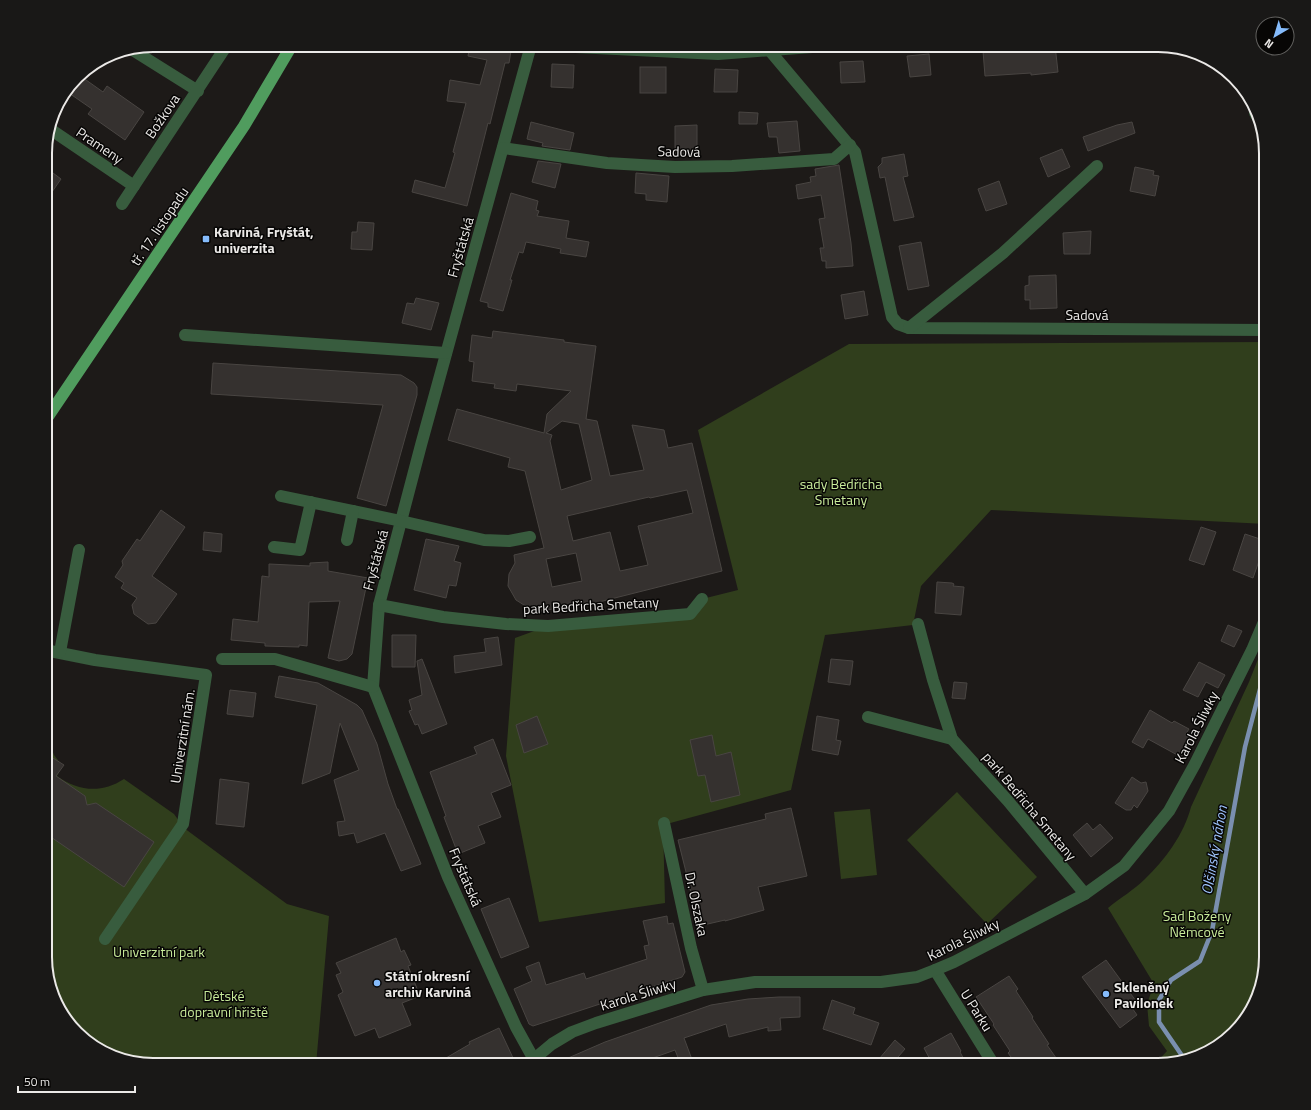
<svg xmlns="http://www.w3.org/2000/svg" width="1311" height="1110" font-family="'Titillium Web',sans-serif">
<rect width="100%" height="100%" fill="#1d1a18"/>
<!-- green -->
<g fill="#303e1c">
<polygon points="1266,342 1266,524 991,510 921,586 913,625 825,635 791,790 663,825 665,903 539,922 506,756 515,638 548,626 690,614 702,599 738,590 698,430 849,344"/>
<path d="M1266,639V958L1258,998L1239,1029L1200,1057L1154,1065L1167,1051L1149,1026L1147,1004L1154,984L1108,908C1120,898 1134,890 1145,879C1165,860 1184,834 1191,807L1249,682Z"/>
<path d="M45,726L49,729L51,747L54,755L61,764L62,766L57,776C78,791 101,794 124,779L174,814L184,828L287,904L329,916L316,1065H152L112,1057L81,1038L56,1005L45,964Z"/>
<polygon points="957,792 1037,877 987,924 907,840"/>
<polygon points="870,809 877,875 841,879 834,812"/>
</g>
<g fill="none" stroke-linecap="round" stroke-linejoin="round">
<!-- stream -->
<polyline stroke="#7a8faf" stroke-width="4.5" points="1185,1060 1159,1022 1159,1000 1171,980 1200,961 1212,931 1245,747 1266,666"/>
</g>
<!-- building -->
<g fill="#35312f" stroke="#494542" fill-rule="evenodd">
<polygon points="470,45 512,45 509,63 505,63 490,124 488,123 467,206 412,192 415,180 445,188 455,153 453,152 466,103 447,101 450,80 480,85 487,60 468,56"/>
<polygon points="1055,45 1058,72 1031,75 1031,73 985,76 983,51 1029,50 1029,48"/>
<polygon points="929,54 931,75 910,77 907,56"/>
<polygon points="863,61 865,82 841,83 840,62"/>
<polygon points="552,64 574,65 573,88 551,87"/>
<rect x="640" y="67" width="26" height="26"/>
<polygon points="715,69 738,70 737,92 714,92"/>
<polygon points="79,75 103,92 107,86 144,112 125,140 88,114 92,109 66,91"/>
<polygon points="739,112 758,113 757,124 739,124"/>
<polygon points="797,121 800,151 779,153 777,137 769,137 767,123"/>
<polygon points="531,122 574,133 570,150 542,146 543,143 527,139"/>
<polygon points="1132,122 1135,133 1088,151 1083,137 1117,125"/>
<polygon points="697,125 697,153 675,154 675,126"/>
<polygon points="1062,149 1070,167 1048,177 1040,158"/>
<polygon points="904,154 908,176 903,177 914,217 894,221 885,177 880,178 878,167 882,163 882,158"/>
<polygon points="538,161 561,164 555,188 532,182"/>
<polygon points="839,165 851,243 853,266 826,268 826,261 822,261 820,248 824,248 819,219 825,218 821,195 798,199 796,185 811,182 810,177 816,176 815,169"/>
<polygon points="45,167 61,179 45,202"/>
<polygon points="1135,167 1154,171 1153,175 1159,176 1155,196 1130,191"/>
<polygon points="636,173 669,176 667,202 646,200 646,194 635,193"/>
<polygon points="999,181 1007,204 986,211 978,189"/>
<polygon points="511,193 538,201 536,210 539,211 537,216 569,221 566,238 589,242 586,257 560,253 561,249 526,242 523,253 519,252 510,280 512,280 503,311 488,307 488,303 480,301"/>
<polygon points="358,222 374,223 372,250 351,249 352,232 357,232"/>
<polygon points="1091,231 1090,254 1064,254 1063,233"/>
<polygon points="921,242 929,286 908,290 899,246"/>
<polygon points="1056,275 1057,308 1030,309 1030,300 1025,300 1025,286 1029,285 1029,276"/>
<polygon points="864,291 868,315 845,319 841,295"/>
<polygon points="416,298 439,303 431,330 402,323 407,303 414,304"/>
<path d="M493,331L564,340V342L596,346L586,419L597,421L610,476L644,470L632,425L664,430L668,448L692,443L722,571L587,605L586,603L541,611L524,605L516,600L508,586L509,574L515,563L514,555L544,548L525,471L508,467L510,458L448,440L457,409L544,433L547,414L571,391L517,384L516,391L494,388L495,384L472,381L474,362L469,361L472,335L492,338ZM562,421L579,424L592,480L561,490L550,441L552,435L546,433ZM687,490L693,513L638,526L648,565L620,571L610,532L573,541L567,516L649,497L650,498ZM576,553L582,581L552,587L546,559Z"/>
<polygon points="213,363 401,375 414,383 417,387 417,395 386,506 357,498 383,405 211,394"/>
<polygon points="161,510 185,527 152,576 177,594 156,623 148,624 134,614 132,605 137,598 121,588 124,583 115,577 123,565 122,561 137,539 140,541"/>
<polygon points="1201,527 1216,532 1204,565 1189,560"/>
<polygon points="204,532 222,534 221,552 203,550"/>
<polygon points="1245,534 1266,541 1253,578 1233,570"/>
<polygon points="426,539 459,546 454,561 461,563 456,586 449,585 446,598 414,590"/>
<polygon points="328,562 328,571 368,578 352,654 347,659 339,661 328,658 340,601 309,602 307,646 299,645 299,647 265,646 265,643 231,640 233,619 258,622 262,576 269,577 269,564 310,566 310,563"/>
<polygon points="937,582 952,583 954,584 953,586 964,587 961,615 935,613"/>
<polygon points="1228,625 1242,631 1234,647 1221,641"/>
<polygon points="392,635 416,635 415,667 392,667"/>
<polygon points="498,637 502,665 455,673 454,656 486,652 484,639"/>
<polygon points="422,659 447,724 422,734 418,724 415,725 409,711 412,710 409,700 422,695 417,661"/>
<polygon points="831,659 853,661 850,685 828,682"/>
<polygon points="1199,662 1225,675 1218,688 1206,682 1198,697 1183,690"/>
<polygon points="279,676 318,683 357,705 362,710 377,744 388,784 397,809 398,809 421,864 401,871 385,833 357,843 354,833 339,836 337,822 345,821 334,780 359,770 340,723 330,773 302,784 317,705 275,697"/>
<polygon points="954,682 967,683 965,699 952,698"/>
<polygon points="230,690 256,693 253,717 227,714"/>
<polygon points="1150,710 1172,723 1174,721 1189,729 1185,735 1191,738 1181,757 1148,739 1143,748 1132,742"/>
<polygon points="537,716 548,744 524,753 516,725"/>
<polygon points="817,716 839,720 836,740 841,741 838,755 812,750"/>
<polygon points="712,735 716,756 731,752 740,795 711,802 705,775 698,776 690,740"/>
<polygon points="493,739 511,785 491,793 501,817 478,826 485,843 458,854 444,817 446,816 430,772 477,754 474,747"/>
<polygon points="45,753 64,765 56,776 85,796 87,805 96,803 154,842 124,887 45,833"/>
<polygon points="1132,777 1141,783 1146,782 1148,791 1137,808 1134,805 1131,810 1126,810 1115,803"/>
<polygon points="220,779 249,783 244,827 216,824"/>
<polygon points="791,808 807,876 758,887 764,910 725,921 725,920 699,926 690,889 689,890 687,884 685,876 687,876 678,840 766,819 765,814"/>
<polygon points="1087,823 1093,830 1100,824 1113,838 1091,857 1073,835"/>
<polygon points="509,898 529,947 501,958 481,909"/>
<polygon points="667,916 668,924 673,923 685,972 682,977 533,1026 529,1024 514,989 532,981 526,967 539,962 546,985 584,973 586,979 647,959 644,946 649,945 643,921"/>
<polygon points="396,938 401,952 404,950 411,965 408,966 420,996 402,1003 411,1025 379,1038 375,1028 355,1036 338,995 343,992 336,975 341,973 336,963"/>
<polygon points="1106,960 1136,1001 1130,1005 1137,1015 1120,1028 1082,977"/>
<polygon points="1009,976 1018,989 1016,991 1033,1017 1032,1018 1049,1044 1047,1045 1061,1065 1017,1065 1008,1053 1010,1051 993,1025 994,1024 976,997"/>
<polygon points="779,997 800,997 800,1017 780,1018 781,1030 768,1031 768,1027 729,1037 726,1024 684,1038 694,1065 681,1065 675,1050 647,1060 646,1058 626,1065 552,1065 605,1042 711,1005 748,999"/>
<polygon points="832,1000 855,1008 853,1014 879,1023 871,1045 823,1029"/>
<polygon points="499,1028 514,1060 509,1065 434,1065 470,1044 469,1042"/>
<polygon points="951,1033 961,1051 960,1052 967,1065 933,1065 924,1048"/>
<polygon points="895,1040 905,1049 891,1065 874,1065"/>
</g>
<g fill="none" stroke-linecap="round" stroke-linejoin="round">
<!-- minor -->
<g stroke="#385c3e" stroke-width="12">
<polyline points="531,45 421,445 379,605 373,687 448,877 516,1027 537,1065"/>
<polyline points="535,45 718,54 839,45"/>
<polyline points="131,49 198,91"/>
<polyline points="770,51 855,152 892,317 898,324 909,328 1266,330"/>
<polyline points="1255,113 1260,121"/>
<polyline points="50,129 134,186"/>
<polyline points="503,148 607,163 675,167 732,166 834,159 850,145"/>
<polyline points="122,204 227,45"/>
<polyline points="909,328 1003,253 1097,166"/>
<polyline points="185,335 446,353"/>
<polyline points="281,496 401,521 484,540 509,541 530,537"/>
<polyline points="347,540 353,511"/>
<polyline points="274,547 300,550 311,502"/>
<polyline points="379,605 443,617 506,624 548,626 690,614 702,599"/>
<polyline points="918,624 933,680 952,739 1008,801 1085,894"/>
<polyline points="45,650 95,660 206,675 183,824 105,939"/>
<polyline points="60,652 79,550"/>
<polyline points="222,659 275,659 373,687"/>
<polyline points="868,717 952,739"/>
<polyline points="664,823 691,948 703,990"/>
<polyline points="935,970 994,1065"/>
<polyline points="528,1064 552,1044 572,1032 596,1023 703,990 755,982 881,982 917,977 935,970 954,962 1085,894 1124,866 1169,811 1195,764 1252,650 1266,617"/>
</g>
<!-- major -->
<polyline stroke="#509c5e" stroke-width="12" points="45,421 244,126 292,45"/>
</g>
<!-- markers -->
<g fill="#85bbfb" stroke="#070605" stroke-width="1.5">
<rect x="202" y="235" width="8" height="8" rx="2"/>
<circle cx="377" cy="983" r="4"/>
<circle cx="1106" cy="994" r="4"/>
</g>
<g text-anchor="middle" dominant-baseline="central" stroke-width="3" stroke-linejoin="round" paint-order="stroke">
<!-- street labels -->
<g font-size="14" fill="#ebe9e7" stroke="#070605">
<text transform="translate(162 116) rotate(-56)">Božkova</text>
<text transform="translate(100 145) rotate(34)">Prameny</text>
<text transform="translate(679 151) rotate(1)">Sadová</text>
<text transform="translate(159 226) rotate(-56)">tř. 17. listopadu</text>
<text transform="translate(460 247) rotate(-74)">Fryštátská</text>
<text x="1087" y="314">Sadová</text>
<text transform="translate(375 560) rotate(-75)">Fryštátská</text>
<text transform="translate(591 605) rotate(-3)">park Bedřicha Smetany</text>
<text transform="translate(1196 727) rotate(-63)">Karola Śliwky</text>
<text transform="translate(182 736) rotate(-81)">Univerzitní nám.</text>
<text transform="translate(1030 806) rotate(50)">park Bedřicha Smetany</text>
<text transform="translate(466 877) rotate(67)">Fryštátská</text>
<text transform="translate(697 904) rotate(78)">Dr. Olszaka</text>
<text transform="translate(963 939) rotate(-26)">Karola Śliwky</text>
<text transform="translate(638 994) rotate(-17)">Karola Śliwky</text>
<text transform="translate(977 1010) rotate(58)">U Parku</text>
</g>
<!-- poi labels -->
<g font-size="14" font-weight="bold" fill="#ebe9e7" stroke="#070605" text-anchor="start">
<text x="214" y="231">Karviná, Fryštát,<tspan x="214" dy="16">univerzita</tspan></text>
<text x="385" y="975">Státní okresní<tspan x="385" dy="16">archiv Karviná</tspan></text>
<text x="1114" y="986">Skleněný<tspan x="1114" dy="16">Pavilonek</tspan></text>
</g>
<!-- park labels -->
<g font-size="14" fill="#c8eb9a" stroke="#070605">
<text x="841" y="483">sady Bedřicha<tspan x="841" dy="16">Smetany</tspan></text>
<text x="1197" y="915">Sad Boženy<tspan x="1197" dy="16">Němcové</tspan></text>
<text x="159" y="951">Univerzitní park</text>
<text x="224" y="995">Dětské<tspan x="224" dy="16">dopravní hřiště</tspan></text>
</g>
<!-- water labels -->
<g font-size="15" font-style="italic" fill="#9dc3fb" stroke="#070605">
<text transform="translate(1214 850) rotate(-80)">Olšinský náhon</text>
</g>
</g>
<!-- crop -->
<path d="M0 0H1311V1110H0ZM153 52H1158A101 101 0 0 1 1259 153V957A101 101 0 0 1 1158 1058H153A101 101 0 0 1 52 957V153A101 101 0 0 1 153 52Z" fill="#191817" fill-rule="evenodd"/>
<path fill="none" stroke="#ebe9e7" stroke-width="2" d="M153 52H1158A101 101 0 0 1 1259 153V957A101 101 0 0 1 1158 1058H153A101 101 0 0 1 52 957V153A101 101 0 0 1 153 52Z"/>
<!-- north arrow -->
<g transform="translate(1275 36) rotate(218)"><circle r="19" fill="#070605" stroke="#62615f"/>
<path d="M0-3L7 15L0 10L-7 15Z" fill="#85bbfb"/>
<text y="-6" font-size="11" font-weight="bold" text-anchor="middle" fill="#ebe9e7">N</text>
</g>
<!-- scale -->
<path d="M18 1086v6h117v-6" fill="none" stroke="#ebe9e7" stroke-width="2"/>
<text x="24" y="1086" font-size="12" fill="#ebe9e7" stroke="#070605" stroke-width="3" paint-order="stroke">50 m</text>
</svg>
